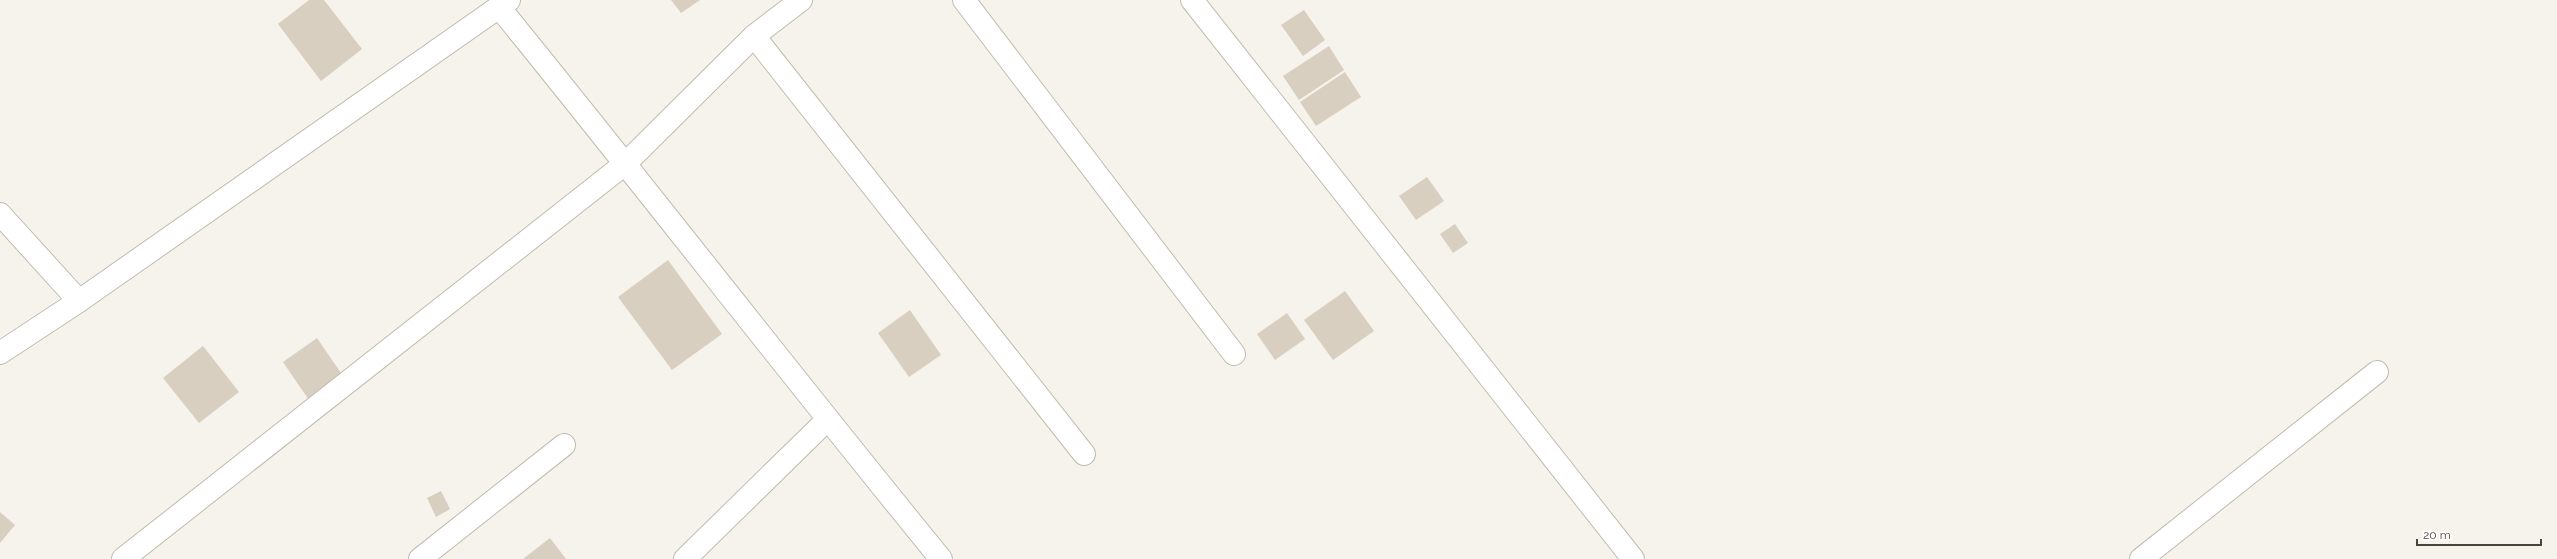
<svg xmlns="http://www.w3.org/2000/svg" width="2557" height="559" font-family="Raleway,sans-serif">
<rect width="100%" height="100%" fill="#f6f3ec"/>
<!-- building -->
<g fill="#d8cfc1">
<polygon points="309,0 324,0 362,49 321,81 278,24"/>
<polygon points="671,0 700,0 681,13"/>
<polygon points="1304,10 1325,40 1303,56 1281,25"/>
<polygon points="1329,46 1344,70 1299,100 1283,76"/>
<polygon points="1345,72 1361,97 1316,126 1300,102"/>
<polygon points="1427,177 1444,201 1416,220 1399,196"/>
<polygon points="1455,224 1468,243 1453,253 1440,234"/>
<polygon points="668,260 722,334 672,370 618,297"/>
<polygon points="1345,291 1374,331 1333,360 1304,320"/>
<polygon points="910,310 941,355 909,377 878,333"/>
<polygon points="1287,313 1305,339 1275,360 1257,334"/>
<polygon points="317,338 345,379 311,403 283,362"/>
<polygon points="203,346 239,392 199,423 163,378"/>
<polygon points="441,491 450,509 436,517 427,498"/>
<polygon points="0,512 15,525 0,543"/>
<polygon points="550,538 566,559 523,559"/>
</g>
<g fill="none" stroke-linecap="round" stroke-linejoin="round">
<defs>
<g id="minor">
<polyline points="964,0 1234,354"/>
<polyline points="1192,0 1633,559"/>
<path d="M499,7C648,190 792,377 941,559"/>
<polyline points="754,36 1084,454"/>
<polyline points="0,214 79,301"/>
<polyline points="0,353 79,301 509,0"/>
<polyline points="123,559 626,163 754,36 801,0"/>
<polyline points="420,559 564,445"/>
<polyline points="685,559 827,420"/>
<polyline points="2141,559 2377,372"/>
</g>
</defs>
<!-- minor casing -->
<use href="#minor" stroke="#c2bbae" stroke-width="24"/>
<!-- minor -->
<use href="#minor" stroke="#fff" stroke-width="22"/>
</g>
<!-- scale -->
<path d="M2417 539v6h124v-6" fill="none" stroke="#4b4439" stroke-width="2"/>
<text x="2423" y="539" font-size="12" fill="#4b4439" stroke="#ffffff" stroke-width="3" paint-order="stroke">20 m</text>
</svg>
